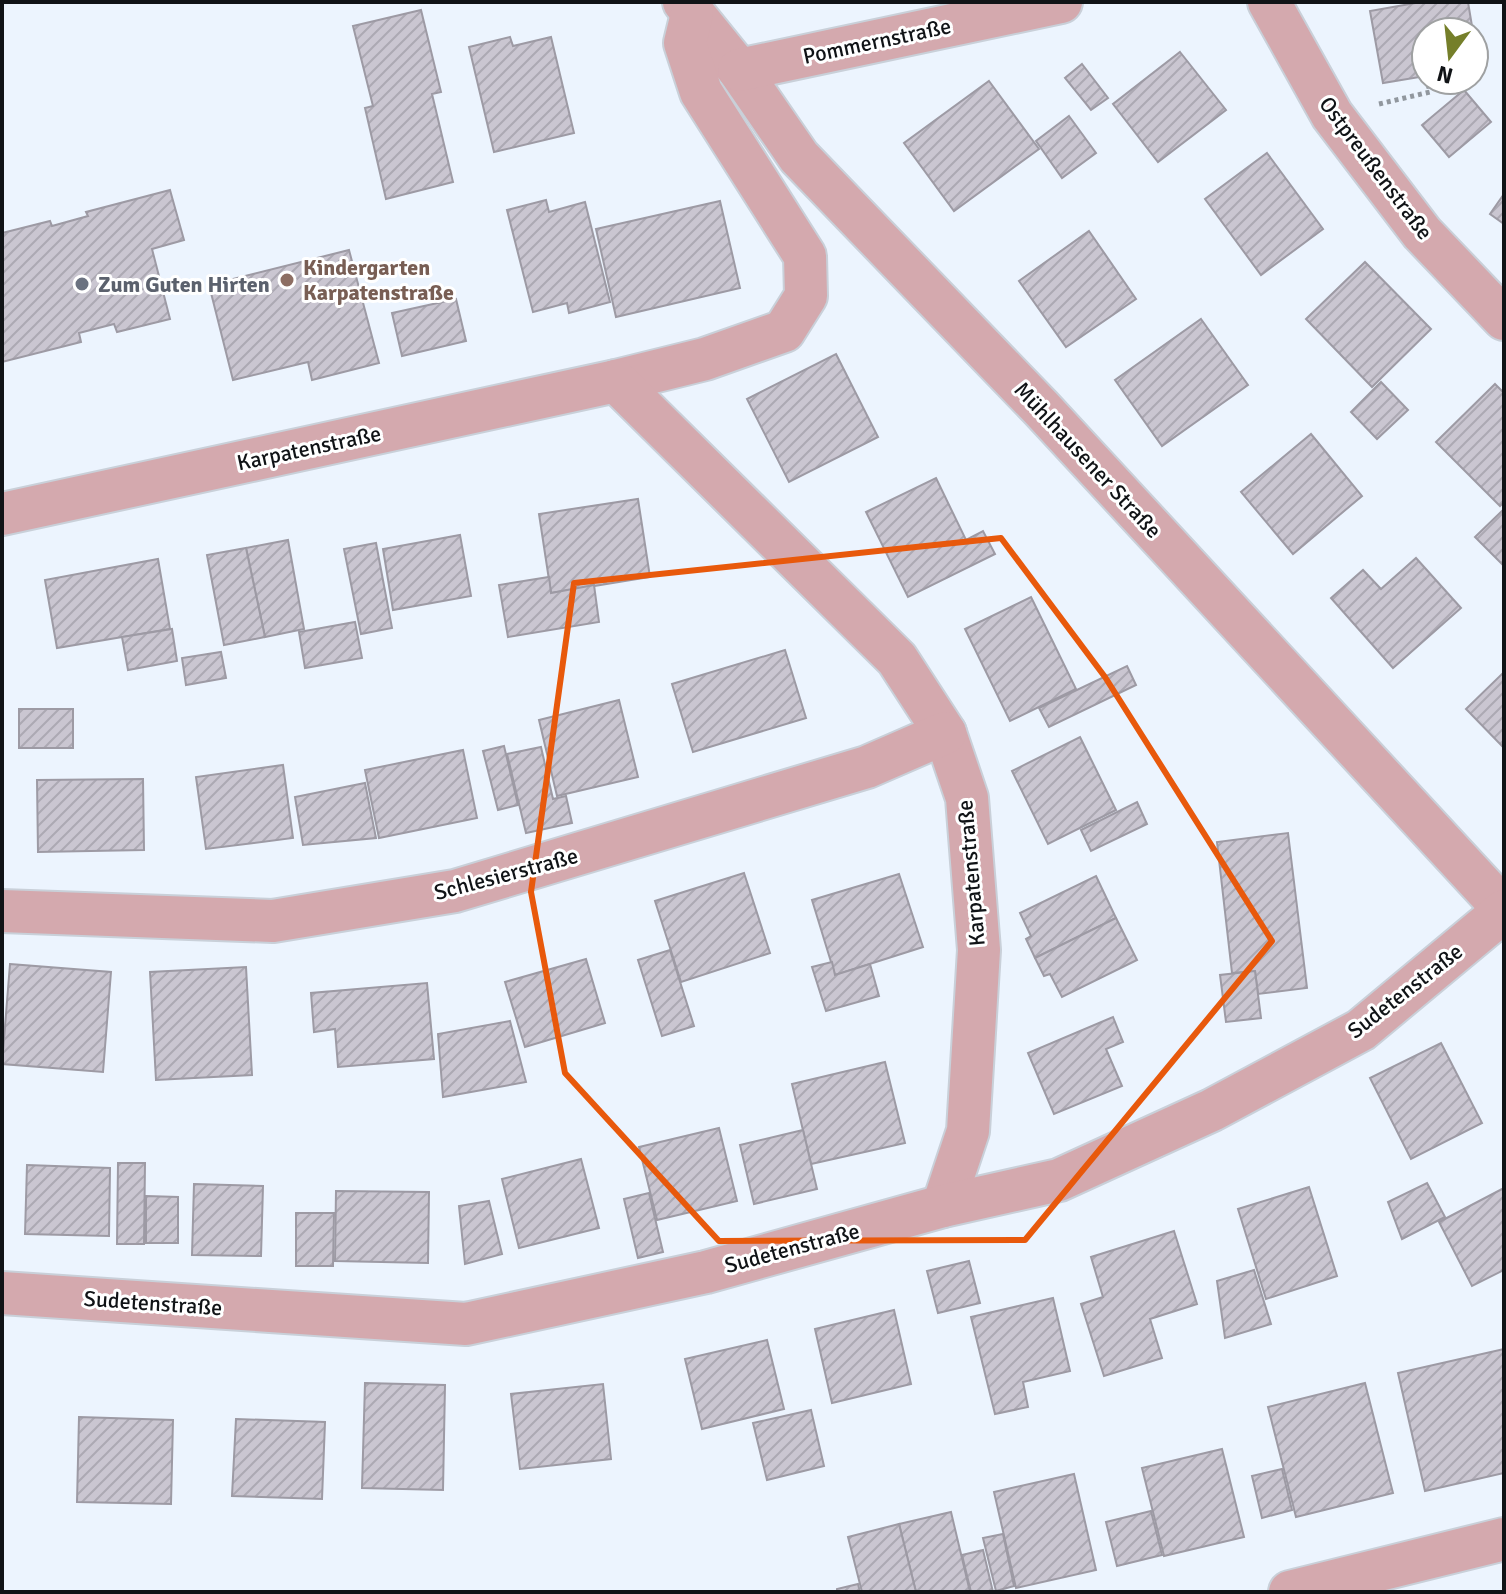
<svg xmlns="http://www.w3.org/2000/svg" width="1506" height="1594" font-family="Signika,sans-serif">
<defs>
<pattern id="building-hatch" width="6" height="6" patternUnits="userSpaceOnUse" patternTransform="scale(2)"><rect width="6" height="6" fill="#cac6d1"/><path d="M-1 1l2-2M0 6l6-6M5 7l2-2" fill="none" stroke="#aca9b3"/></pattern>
</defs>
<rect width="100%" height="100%" fill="#ecf4fe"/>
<!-- building -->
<g fill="url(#building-hatch)" stroke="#9d9aa4" stroke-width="2">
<polygon points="1421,2 1468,2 1473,32 1426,32 1426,76 1383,83 1370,11"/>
<polygon points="421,10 441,92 432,94 453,182 386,199 365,108 373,106 353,26"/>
<polygon points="510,37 513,46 551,37 574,133 494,152 469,47"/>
<polygon points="1180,52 1226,110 1158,162 1113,104"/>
<polygon points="1082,64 1108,98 1091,110 1065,78"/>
<polygon points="989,81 1039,149 954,211 904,143"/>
<polygon points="1464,90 1491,122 1449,157 1422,125"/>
<polygon points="1069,116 1096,153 1062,178 1036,141"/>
<polygon points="1267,153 1323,229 1261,275 1205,199"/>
<polygon points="170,190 184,240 152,249 170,319 117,332 114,324 79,333 81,342 2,362 2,233 50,221 52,226 88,216 86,212"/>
<polygon points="1504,194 1504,224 1490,214"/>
<polygon points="546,200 549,212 585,202 610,302 569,313 567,303 533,312 507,210"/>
<polygon points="720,201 740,288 616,317 596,229"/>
<polygon points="1089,231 1136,299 1066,347 1019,281"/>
<polygon points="349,250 379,363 312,380 308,362 233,380 209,285"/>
<polygon points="1365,262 1431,329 1372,387 1306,319"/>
<polygon points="456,299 466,341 402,356 392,313"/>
<polygon points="1201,319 1248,385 1162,446 1115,380"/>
<polygon points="836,354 878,437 789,482 747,399"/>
<polygon points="1381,382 1408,410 1377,439 1351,412"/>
<polygon points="1495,384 1504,393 1504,502 1500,506 1436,442"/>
<polygon points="1311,434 1362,496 1293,554 1241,492"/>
<polygon points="936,478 966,540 983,531 995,554 908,597 866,512"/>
<polygon points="638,499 650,577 551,593 539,514"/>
<polygon points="1504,509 1504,566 1475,537"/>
<polygon points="460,535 471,596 393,610 383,549"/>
<polygon points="288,540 304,629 265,637 246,548"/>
<polygon points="376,543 392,628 361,634 344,549"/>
<polygon points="246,548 265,637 224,645 207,555"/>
<polygon points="1416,558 1461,608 1393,668 1331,598 1363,570 1381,589"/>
<polygon points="158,559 170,629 57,648 45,580"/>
<polygon points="549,577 551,593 594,585 599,622 508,637 499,585"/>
<polygon points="1031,597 1076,689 1010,721 965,629"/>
<polygon points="355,622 362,658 305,668 299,632"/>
<polygon points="172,629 177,661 128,670 122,637"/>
<polygon points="785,650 806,718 693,752 672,684"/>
<polygon points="221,652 226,678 186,685 182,658"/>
<polygon points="1127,666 1136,685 1049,727 1039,708"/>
<polygon points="1504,672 1504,748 1466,709"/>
<polygon points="619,700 638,777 557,796 539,720"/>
<rect x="19" y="709" width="54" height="39"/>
<polygon points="1080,737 1116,810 1048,844 1012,771"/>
<polygon points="504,746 518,805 498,810 483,751"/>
<polygon points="541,747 553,799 566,796 572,823 526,833 507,754"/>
<polygon points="463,750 477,818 379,838 365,770"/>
<polygon points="283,765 293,838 206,849 196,777"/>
<polygon points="143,779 144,850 38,852 37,780"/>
<polygon points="365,783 376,838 303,845 295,797"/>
<polygon points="1137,802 1147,824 1091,851 1081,830"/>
<polygon points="1288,833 1307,988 1258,994 1255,971 1232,973 1217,842"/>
<polygon points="744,873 770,953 681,982 655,901"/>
<polygon points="899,874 923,947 835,975 812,900"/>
<polygon points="1096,876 1116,918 1035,958 1026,939 1031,936 1020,913"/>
<polygon points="1116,918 1137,960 1062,997 1050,974 1044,976 1035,958"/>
<polygon points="670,950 694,1026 662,1036 638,960"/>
<polygon points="586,959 605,1023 525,1047 505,982"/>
<polygon points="832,962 835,975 870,964 879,996 826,1011 812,967"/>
<polygon points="10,964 111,972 103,1072 2,1064"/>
<polygon points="246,967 252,1075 156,1080 150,972"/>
<polygon points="1255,971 1261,1018 1226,1022 1220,975"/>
<polygon points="427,983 434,1059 338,1067 335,1029 314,1032 311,993"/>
<polygon points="1113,1017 1123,1042 1106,1049 1122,1086 1054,1114 1028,1053"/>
<polygon points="510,1021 526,1082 443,1097 438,1034"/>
<polygon points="1441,1043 1482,1123 1411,1159 1370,1078"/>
<polygon points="885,1062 905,1143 811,1164 792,1084"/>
<polygon points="719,1128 737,1201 657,1220 639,1147"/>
<polygon points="803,1130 817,1189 754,1204 740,1145"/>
<polygon points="581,1159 599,1228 519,1248 502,1179"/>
<polygon points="118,1163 145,1163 144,1244 117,1244"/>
<polygon points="27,1165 110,1168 109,1236 25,1234"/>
<polygon points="1427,1183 1445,1217 1402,1239 1388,1202"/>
<polygon points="194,1184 263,1186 261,1256 192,1255"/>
<polygon points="1309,1187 1337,1276 1266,1299 1238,1209"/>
<polygon points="1504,1188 1504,1270 1472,1286 1439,1222"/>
<polygon points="336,1191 429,1192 428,1263 335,1261"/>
<polygon points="649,1193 663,1252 638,1258 624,1199"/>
<polygon points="146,1196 178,1197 178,1243 146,1243"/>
<polygon points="489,1201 502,1254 465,1264 459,1206"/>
<polygon points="296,1213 334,1213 333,1266 296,1266"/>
<polygon points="1174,1231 1197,1304 1150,1319 1162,1358 1104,1376 1081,1304 1103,1297 1091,1257"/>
<polygon points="969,1261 980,1303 938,1313 927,1271"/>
<polygon points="1254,1270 1271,1324 1225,1338 1217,1281"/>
<polygon points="1053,1298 1070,1371 1023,1382 1028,1407 995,1414 971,1317"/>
<polygon points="894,1310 911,1384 832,1403 815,1329"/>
<polygon points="767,1340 784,1409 702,1429 685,1359"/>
<polygon points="1504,1349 1504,1473 1425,1491 1398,1373"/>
<polygon points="365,1383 445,1385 443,1490 362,1488"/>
<polygon points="1365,1383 1393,1493 1296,1517 1268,1407"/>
<polygon points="603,1384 611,1459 520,1469 511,1394"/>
<polygon points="811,1410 824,1466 767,1480 753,1423"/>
<polygon points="79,1417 173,1420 171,1504 77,1502"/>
<polygon points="236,1419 325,1422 322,1499 232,1496"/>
<polygon points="1222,1449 1244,1537 1164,1556 1142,1468"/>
<polygon points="1282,1469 1292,1510 1262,1518 1252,1476"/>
<polygon points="1074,1474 1096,1570 1016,1588 994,1492"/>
<polygon points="1151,1511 1162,1555 1117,1566 1106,1522"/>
<polygon points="951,1512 970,1592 916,1592 899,1524"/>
<polygon points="899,1524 916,1592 862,1592 848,1537"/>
<polygon points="1003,1534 1014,1586 996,1591 983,1538"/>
<polygon points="983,1550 993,1592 971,1592 962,1555"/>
<polygon points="858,1584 860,1592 837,1592 837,1589"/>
</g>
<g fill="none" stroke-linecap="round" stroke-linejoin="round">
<defs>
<g id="minor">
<polyline points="684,2 739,70 799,157 1041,408 1504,909"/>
<polyline points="1269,2 1332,115 1422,233 1504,319"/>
<polyline points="739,70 1061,2"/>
<polyline points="616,381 705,359 784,331 806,296 805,256 701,92 685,43 692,14"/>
<polyline points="2,514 616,381 897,659 945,733 967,798 979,950 968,1131 943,1206"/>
<polyline points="2,911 273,921 455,891 867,767 945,733"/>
<polyline points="2,1293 466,1324 706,1272 943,1206 1059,1180 1212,1110 1361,1030 1504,911"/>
<polyline points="1290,1592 1504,1539"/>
</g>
</defs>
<!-- minor casing -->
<use href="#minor" stroke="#c9d0d9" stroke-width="46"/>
<!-- path -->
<polyline stroke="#91979e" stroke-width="5" stroke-dasharray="4 4" stroke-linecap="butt" points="1379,104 1430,92 1427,80"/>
<!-- minor -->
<use href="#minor" stroke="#d4a9ae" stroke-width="42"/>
</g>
<!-- marked area -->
<path fill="none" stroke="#e8590c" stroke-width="6" stroke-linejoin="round" d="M1001,538L1105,677L1272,941L1025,1240L719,1241L565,1073L531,892L574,583Z"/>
<!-- markers -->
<circle fill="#8d6e63" stroke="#fff" stroke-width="3" cx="287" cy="280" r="8"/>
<circle fill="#6b7280" stroke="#fff" stroke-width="3" cx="82" cy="284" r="8"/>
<g text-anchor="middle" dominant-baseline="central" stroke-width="6" stroke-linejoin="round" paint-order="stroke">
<!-- street labels -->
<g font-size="22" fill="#101316" stroke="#fff">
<text transform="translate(877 41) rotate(-12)">Pommernstraße</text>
<text transform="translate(1376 168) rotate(53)">Ostpreußenstraße</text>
<text transform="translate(309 448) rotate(-12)">Karpatenstraße</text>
<text transform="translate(1088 460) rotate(47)">Mühlhausener Straße</text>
<text transform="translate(971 873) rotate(-95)">Karpatenstraße</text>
<text transform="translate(506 874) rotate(-15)">Schlesierstraße</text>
<text transform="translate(1405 991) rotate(-38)">Sudetenstraße</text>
<text transform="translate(792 1248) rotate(-15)">Sudetenstraße</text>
<text transform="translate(153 1303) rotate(4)">Sudetenstraße</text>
</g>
<!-- education labels -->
<g font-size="22" font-weight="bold" fill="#785e54" stroke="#fff" text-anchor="start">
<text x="303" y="267">Kindergarten<tspan x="303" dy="25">Karpatenstraße</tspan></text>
</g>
<!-- worship labels -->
<g font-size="22" font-weight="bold" fill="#5b616d" stroke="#fff" text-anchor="start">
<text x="98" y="284">Zum Guten Hirten</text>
</g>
</g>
<!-- border -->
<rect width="1506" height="1594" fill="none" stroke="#101316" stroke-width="8"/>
<!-- north arrow -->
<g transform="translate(1450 56) rotate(195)"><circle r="38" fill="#ffffff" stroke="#9fa1a2" stroke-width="2"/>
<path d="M0-6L14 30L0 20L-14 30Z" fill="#757f2a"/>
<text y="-12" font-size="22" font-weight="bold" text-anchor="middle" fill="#101316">N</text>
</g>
</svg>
